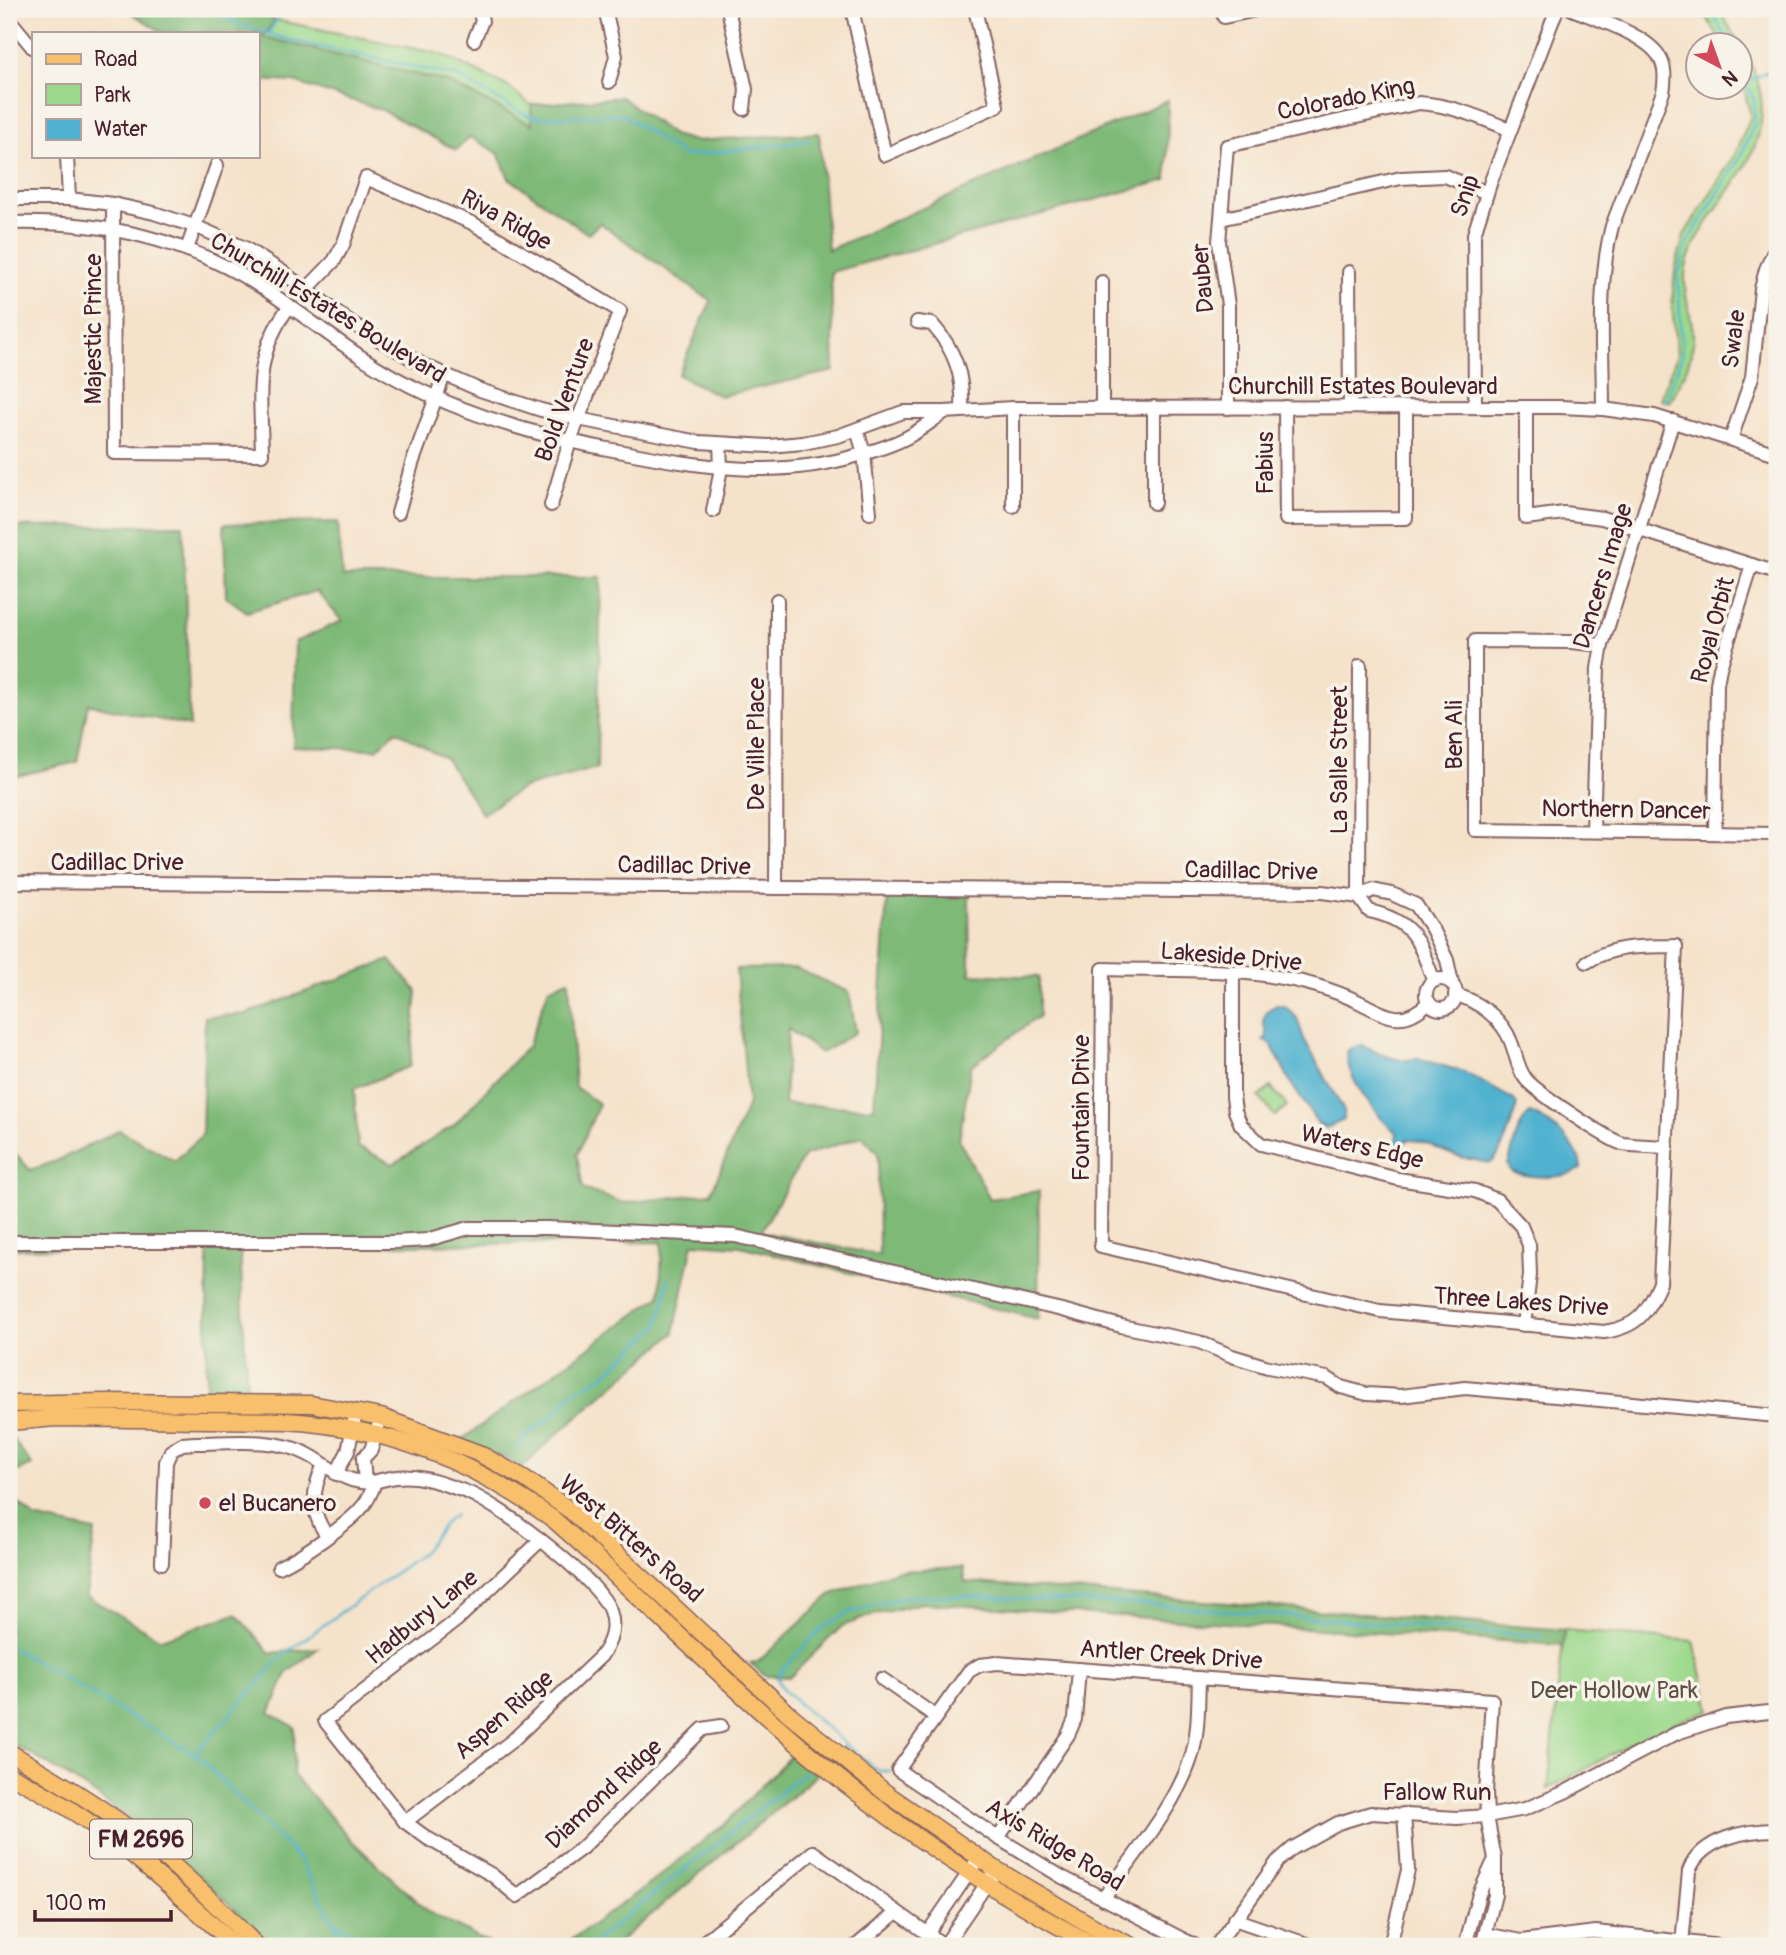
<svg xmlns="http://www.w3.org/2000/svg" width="1786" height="1955" font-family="Pangolin,sans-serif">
<rect width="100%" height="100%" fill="#f7f3e8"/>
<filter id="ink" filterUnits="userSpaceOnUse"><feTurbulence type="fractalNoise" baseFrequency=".0143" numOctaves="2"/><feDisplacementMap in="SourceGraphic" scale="14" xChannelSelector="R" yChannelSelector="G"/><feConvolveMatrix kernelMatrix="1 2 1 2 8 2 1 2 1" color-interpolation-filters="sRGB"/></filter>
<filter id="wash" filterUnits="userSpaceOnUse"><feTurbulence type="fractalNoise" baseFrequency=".00686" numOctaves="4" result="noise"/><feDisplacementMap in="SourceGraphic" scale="28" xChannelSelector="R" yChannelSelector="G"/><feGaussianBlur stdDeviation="1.57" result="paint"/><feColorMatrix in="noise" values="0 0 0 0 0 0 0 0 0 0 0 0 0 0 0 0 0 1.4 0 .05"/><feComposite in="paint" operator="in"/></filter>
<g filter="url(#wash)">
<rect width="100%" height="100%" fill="#f5e2ca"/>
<!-- green -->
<g fill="#9dd98d" stroke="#747c5c" stroke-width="2">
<polygon points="125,9 257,9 275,20 441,54 507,86 531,105 533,125 447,82 263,37 257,33 164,33"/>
<path d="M1702,9H1718C1750,58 1779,98 1750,157C1742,174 1729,190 1718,206C1707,224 1693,242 1687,263C1679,294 1695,316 1693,342C1691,364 1680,382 1670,401L1660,399L1677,355L1672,306L1675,270L1684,235L1736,153L1751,116L1741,78L1740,46L1723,45Z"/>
<polygon points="1271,1087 1287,1106 1275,1116 1259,1097"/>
<path d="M1564,1630L1694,1641L1710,1710C1652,1729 1601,1761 1548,1789Z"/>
</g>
<!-- forest -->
<g fill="#7eb978" stroke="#646c52" stroke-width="2" fill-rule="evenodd">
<polygon points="125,9 257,9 275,20 263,37 447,82 532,125 531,105 621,97 673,135 694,141 819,133 828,250 1168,100 1167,180 831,272 834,371 720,396 678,375 711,301 600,223 588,234 509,178 498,153 470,137 456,150 382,110 294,82 257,80 257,33 164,33"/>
<polygon points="338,522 342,577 601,577 597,768 523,788 482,814 446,759 396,731 377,749 293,747 295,642 342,621 317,591 247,612 226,597 224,524"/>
<polygon points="183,525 190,726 88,704 77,762 9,778 9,527"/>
<path d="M969,896L970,974L1039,977V1016L971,1066L959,1140L990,1199L1039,1191L1038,1319L740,1246L693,1243L674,1333L554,1437L522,1468L505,1458L460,1441L660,1296L662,1242L240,1247L247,1393L206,1390L208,1246L9,1249V1146L30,1170L59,1160L119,1130L175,1161L202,1135L205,1017L246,1014L390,960L417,991L410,1066L354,1089L358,1147L393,1164L454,1125L528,1046L549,988L569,980L575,1087L599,1104L577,1155L583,1189L624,1203L711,1193L748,1104L736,969L795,968L849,992L856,1032L821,1053L788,1029L784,1104L874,1108L887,897ZM862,1136L878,1153L879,1255L761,1232L804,1156Z"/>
<path d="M9,1434L32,1465L13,1473V1498L35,1518L95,1531L86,1596L161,1639L236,1614L270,1653L318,1648L287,1673L270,1713L295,1727L293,1775L353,1842L428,1912L494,1946H270C194,1864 107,1795 9,1742Z"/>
<polygon points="962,1568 965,1582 1564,1630 1563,1645 922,1603 873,1615 842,1626 790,1677 765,1676 750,1663 758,1662 830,1595 896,1571"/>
<polygon points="793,1753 817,1775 614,1946 562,1946 643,1889 727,1822"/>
</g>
<!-- water -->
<g fill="#51b2d0" stroke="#4e687e" stroke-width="2">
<polygon points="1277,1005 1285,1006 1297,1018 1304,1039 1344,1111 1344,1120 1326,1128 1319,1125 1292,1085 1272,1046 1263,1040 1267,1037 1263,1020 1268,1010"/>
<path d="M1360,1045C1377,1052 1400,1065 1417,1058L1464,1072L1514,1100L1517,1105C1512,1120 1503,1154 1491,1163C1477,1161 1463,1158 1451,1154C1436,1149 1423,1139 1407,1140L1397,1152L1395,1151L1397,1133C1379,1120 1342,1074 1348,1050Z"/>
<path d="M1530,1113C1549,1121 1581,1146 1581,1169C1563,1180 1533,1178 1512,1172L1508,1165C1513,1148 1517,1125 1530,1113Z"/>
</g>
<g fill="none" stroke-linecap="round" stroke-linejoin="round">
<!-- stream -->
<g stroke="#51b2d0" stroke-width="2.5">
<polyline points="208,9 240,25 290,40 456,76 526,115 543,118 622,114 684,156 809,141"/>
<polyline points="1711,9 1730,46"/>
<polyline points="269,32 284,9"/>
<polyline points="1746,82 1777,67"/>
<polyline points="1665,402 1682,356 1678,276 1687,243 1741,156 1755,122 1754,100 1740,69"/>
<polyline points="517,1448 527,1435 555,1414 572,1393 603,1376 658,1326 669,1279"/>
<polyline points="9,1646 199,1757 299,1859 347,1946"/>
<polyline points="846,1745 879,1771 890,1771"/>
<polyline points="843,1748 846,1745 784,1691 778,1681 781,1671 823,1627 850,1612 904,1597 958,1596 1141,1604 1541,1636"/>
<polyline points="195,1754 284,1654 421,1554 444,1524 455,1515"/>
<polyline points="335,1922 377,1946"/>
<polyline points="589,1946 806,1772"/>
</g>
</g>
</g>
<g filter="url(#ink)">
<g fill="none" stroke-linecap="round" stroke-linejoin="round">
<defs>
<g id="minor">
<polyline points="605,9 616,56 609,82"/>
<polyline points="728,9 746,89 744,109"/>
<polyline points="852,9 885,155 997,106 975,9"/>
<polyline points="1222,9 1224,17 1261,9"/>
<path d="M1572,9C1596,19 1651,36 1661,60C1666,70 1665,81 1663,92L1612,226C1597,285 1603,348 1603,409"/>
<polyline points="9,19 33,48"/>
<polyline points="474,40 482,21 479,9"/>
<polyline points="67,156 69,199"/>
<polyline points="9,199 69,199 113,204 154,213 197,227 245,248 281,271 353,324 421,364 480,390 541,410 583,420 699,442 769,446 803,443 838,436 903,412 944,412 1013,408 1560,407 1603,409 1654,416 1777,454"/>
<path d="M113,204L114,453L262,454C261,397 252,356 289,307"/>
<polyline points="1221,219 1401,178 1445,176 1487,193"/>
<path d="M9,223C103,221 185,237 266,290C315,322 358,360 411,386C476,419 547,438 618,451C701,467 775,480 859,455C877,450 897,444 913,434C923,428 933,420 943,413"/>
<polyline points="187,249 217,165"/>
<polyline points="1349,272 1350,407"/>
<polyline points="1102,282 1102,407"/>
<polyline points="306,290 334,261 343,245 366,178 472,223 620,311 570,441 551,505"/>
<path d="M917,322L932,324C955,350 964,376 962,410"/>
<polyline points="1154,407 1154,503"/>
<polyline points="1285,407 1286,519 1406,518 1406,407"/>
<polyline points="1475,407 1474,234 1491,181 1557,9"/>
<polyline points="1526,407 1526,518 1564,513 1602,518 1777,573"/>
<polyline points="1013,408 1013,506"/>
<path d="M1228,408V305L1219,242L1227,146L1419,103C1452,105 1481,118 1511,130"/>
<polyline points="857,430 864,453 870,513"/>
<polyline points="1731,439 1752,377 1761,289 1766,269 1777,245"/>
<polyline points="713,511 721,468 720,444"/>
<polyline points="398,513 412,464 444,375"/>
<polyline points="1602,645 1571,642 1475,641 1475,830 1777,834"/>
<polyline points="1593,831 1598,668 1602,645 1673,421"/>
<polyline points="1715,832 1717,684 1720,668 1752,565"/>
<polyline points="9,882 1322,892 1359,897"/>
<polyline points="776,888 777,600"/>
<polyline points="1359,897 1360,666"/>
<polyline points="1359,897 1373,890 1392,894 1416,905 1432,929 1447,960 1452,983"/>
<path d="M1359,897L1369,911C1415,921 1418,941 1434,981"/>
<polyline points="1233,973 1233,1097 1235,1111 1241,1125 1261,1144 1398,1179 1475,1191 1497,1200 1521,1226 1529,1245 1530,1275 1524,1325"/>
<circle cx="1441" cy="994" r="15"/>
<path d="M1455,995C1478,1000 1503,1020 1511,1042C1516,1054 1517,1067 1525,1078C1533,1090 1608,1140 1623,1144C1637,1146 1653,1146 1667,1147"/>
<path d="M1429,1002C1401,1029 1386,1015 1357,1001C1344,995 1330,990 1317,986C1249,966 1173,971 1103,969L1101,1246L1380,1311L1604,1332C1638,1327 1647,1313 1660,1283L1676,946C1645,947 1615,944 1587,962"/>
<polyline points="9,1242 393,1242 427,1240 469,1228 547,1228 735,1236 1062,1310 1121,1326 1199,1342 1232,1356 1268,1367 1327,1378 1341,1387 1367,1394 1401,1396 1465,1388 1777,1416"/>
<path d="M324,1465C312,1489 310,1514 327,1535"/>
<polyline points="336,1474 348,1451 356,1412"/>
<polyline points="365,1482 363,1458 371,1450 381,1417"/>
<polyline points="541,1540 457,1620 325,1721 405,1822 427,1838 492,1875 517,1896 582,1848 703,1729 721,1726"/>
<path d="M162,1563L166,1462L171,1451L182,1444L195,1443C230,1443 272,1437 305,1453C325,1462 338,1479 361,1482C373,1484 385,1478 397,1477C420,1474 443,1484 464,1491C496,1502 600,1580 610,1611C616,1628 611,1642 601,1656L513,1740L405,1822"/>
<path d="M279,1567C299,1558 349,1524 363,1506C369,1499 372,1491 375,1482"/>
<polyline points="882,1679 935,1716"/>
<polyline points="998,1838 1068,1735 1075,1719 1079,1669"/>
<path d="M1103,1899C1132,1857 1176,1806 1191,1758C1199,1732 1198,1705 1199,1678"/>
<polyline points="1234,1919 1312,1946"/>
<polyline points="927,1934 979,1858"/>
<polyline points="1485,1934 1521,1941 1596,1932 1720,1946"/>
<path d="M1682,1943L1689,1871C1701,1838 1747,1830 1777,1830"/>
<polyline points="945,1945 992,1876"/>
<polyline points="699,1946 813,1852 945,1946"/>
<polyline points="856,1946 897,1912"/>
<polyline points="1196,1946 1062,1877 998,1838 898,1770 969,1671 980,1665 997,1663 1492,1700 1486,1793 1487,1816 1495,1859 1495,1895 1482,1946"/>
<polyline points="1216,1946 1277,1862 1293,1848 1338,1823 1371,1813 1457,1818 1487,1816 1525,1809 1565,1792 1677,1733 1726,1717 1777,1711"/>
<polyline points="1390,1946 1408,1870 1404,1814"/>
<polyline points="1465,1946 1479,1894 1493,1863"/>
</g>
<g id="major">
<polyline points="9,1404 106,1402 311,1404 381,1417 478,1453 524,1478 571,1511 788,1713 886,1793 997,1870 1099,1930 1132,1946"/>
<path d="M9,1422L56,1418L287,1421C390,1428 469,1460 553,1519C629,1585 700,1658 776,1725C873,1812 980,1885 1095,1946"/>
<path d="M9,1752C51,1777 92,1801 131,1830C176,1865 218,1906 257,1946"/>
<path d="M9,1775C95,1816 166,1881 235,1946"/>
</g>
</defs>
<!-- minor casing -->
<use href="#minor" stroke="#866363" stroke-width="16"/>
<!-- major casing -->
<use href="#major" stroke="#866363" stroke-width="19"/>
<!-- minor -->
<use href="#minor" stroke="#fff" stroke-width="12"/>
<!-- major -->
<use href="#major" stroke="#f8bf6c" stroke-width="16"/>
</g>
</g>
<!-- markers -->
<circle fill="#d1495b" stroke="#f7f3e8" stroke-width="2.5" cx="205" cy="1503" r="7"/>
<g text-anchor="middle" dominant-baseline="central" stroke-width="7" stroke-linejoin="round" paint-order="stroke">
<!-- shield labels -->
<rect fill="#f7f3e8" stroke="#7e5f64" stroke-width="2" x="90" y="1819.5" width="102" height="39" rx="5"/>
<g font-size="23" font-weight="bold" fill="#4a1f2b">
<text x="141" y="1839">FM 2696</text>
</g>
<!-- street labels -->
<g font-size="24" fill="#4a1f2b" stroke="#f7f3e8">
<text transform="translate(1346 99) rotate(-11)">Colorado King</text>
<text transform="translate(1465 196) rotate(-71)">Snip</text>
<text transform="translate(506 220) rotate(29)">Riva Ridge</text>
<text transform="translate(1203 278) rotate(-95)">Dauber</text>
<text transform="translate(328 308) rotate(31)">Churchill Estates Boulevard</text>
<text transform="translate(93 329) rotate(-90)">Majestic Prince</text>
<text transform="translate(1734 339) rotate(-83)">Swale</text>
<text x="1363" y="386">Churchill Estates Boulevard</text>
<text transform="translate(565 400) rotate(-70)">Bold Venture</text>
<text transform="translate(1265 463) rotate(-90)">Fabius</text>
<text transform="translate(1603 576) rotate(-73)">Dancers Image</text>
<text transform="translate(1713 630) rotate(-75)">Royal Orbit</text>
<text transform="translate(1454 735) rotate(-90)">Ben Ali</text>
<text transform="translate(756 744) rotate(-90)">De Ville Place</text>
<text transform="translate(1339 760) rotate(-90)">La Salle Street</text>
<text transform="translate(1626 810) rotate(1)">Northern Dancer</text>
<text x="117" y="862">Cadillac Drive</text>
<text transform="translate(684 866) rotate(1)">Cadillac Drive</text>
<text transform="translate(1251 871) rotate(1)">Cadillac Drive</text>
<text transform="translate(1231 957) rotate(5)">Lakeside Drive</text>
<text transform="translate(1081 1108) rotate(-90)">Fountain Drive</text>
<text transform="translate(1362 1147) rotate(13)">Waters Edge</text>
<text transform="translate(1521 1302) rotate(4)">Three Lakes Drive</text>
<text transform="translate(631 1539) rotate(41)">West Bitters Road</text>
<text transform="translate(422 1617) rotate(-39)">Hadbury Lane</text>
<text transform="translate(1171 1655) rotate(4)">Antler Creek Drive</text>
<text transform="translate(504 1715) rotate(-41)">Aspen Ridge</text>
<text x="1437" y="1792">Fallow Run</text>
<text transform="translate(604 1794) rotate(-43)">Diamond Ridge</text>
<text transform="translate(1055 1845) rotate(31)">Axis Ridge Road</text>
</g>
<!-- poi labels -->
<g font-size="24" fill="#4a1f2b" stroke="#f7f3e8" text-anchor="start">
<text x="219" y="1503">el Bucanero</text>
</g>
<!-- park labels -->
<g font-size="24" fill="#5f4e44" stroke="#f7f3e8">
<text x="1614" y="1690">Deer Hollow Park</text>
</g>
</g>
<!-- margin -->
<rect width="1786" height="1955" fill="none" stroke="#f7f3e8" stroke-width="35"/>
<!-- legend -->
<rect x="32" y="32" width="228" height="126" fill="#f7f3e8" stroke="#b29e9c" stroke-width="2"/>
<rect x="46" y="54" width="35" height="10" fill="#f8bf6c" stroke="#b29e9c" stroke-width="2"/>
<text x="94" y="66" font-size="21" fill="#4a1f2b">Road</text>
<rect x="46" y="84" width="35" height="21" fill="#9dd98d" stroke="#b29e9c" stroke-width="2"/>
<text x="94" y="102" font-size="21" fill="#4a1f2b">Park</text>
<rect x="46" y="119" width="35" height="21" fill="#51b2d0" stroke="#b29e9c" stroke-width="2"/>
<text x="94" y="136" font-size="21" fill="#4a1f2b">Water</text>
<!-- north arrow -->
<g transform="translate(1719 66) rotate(139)"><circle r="33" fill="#f7f3e8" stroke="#b29e9c" stroke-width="2"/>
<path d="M0-5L12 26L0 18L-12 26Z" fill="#d1495b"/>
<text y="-10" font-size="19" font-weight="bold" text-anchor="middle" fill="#4a1f2b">N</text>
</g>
<!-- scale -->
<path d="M35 1910v10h136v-10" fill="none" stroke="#4a1f2b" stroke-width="3.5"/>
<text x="46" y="1910" font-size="21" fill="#4a1f2b" stroke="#f7f3e8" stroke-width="5" paint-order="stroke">100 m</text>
</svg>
